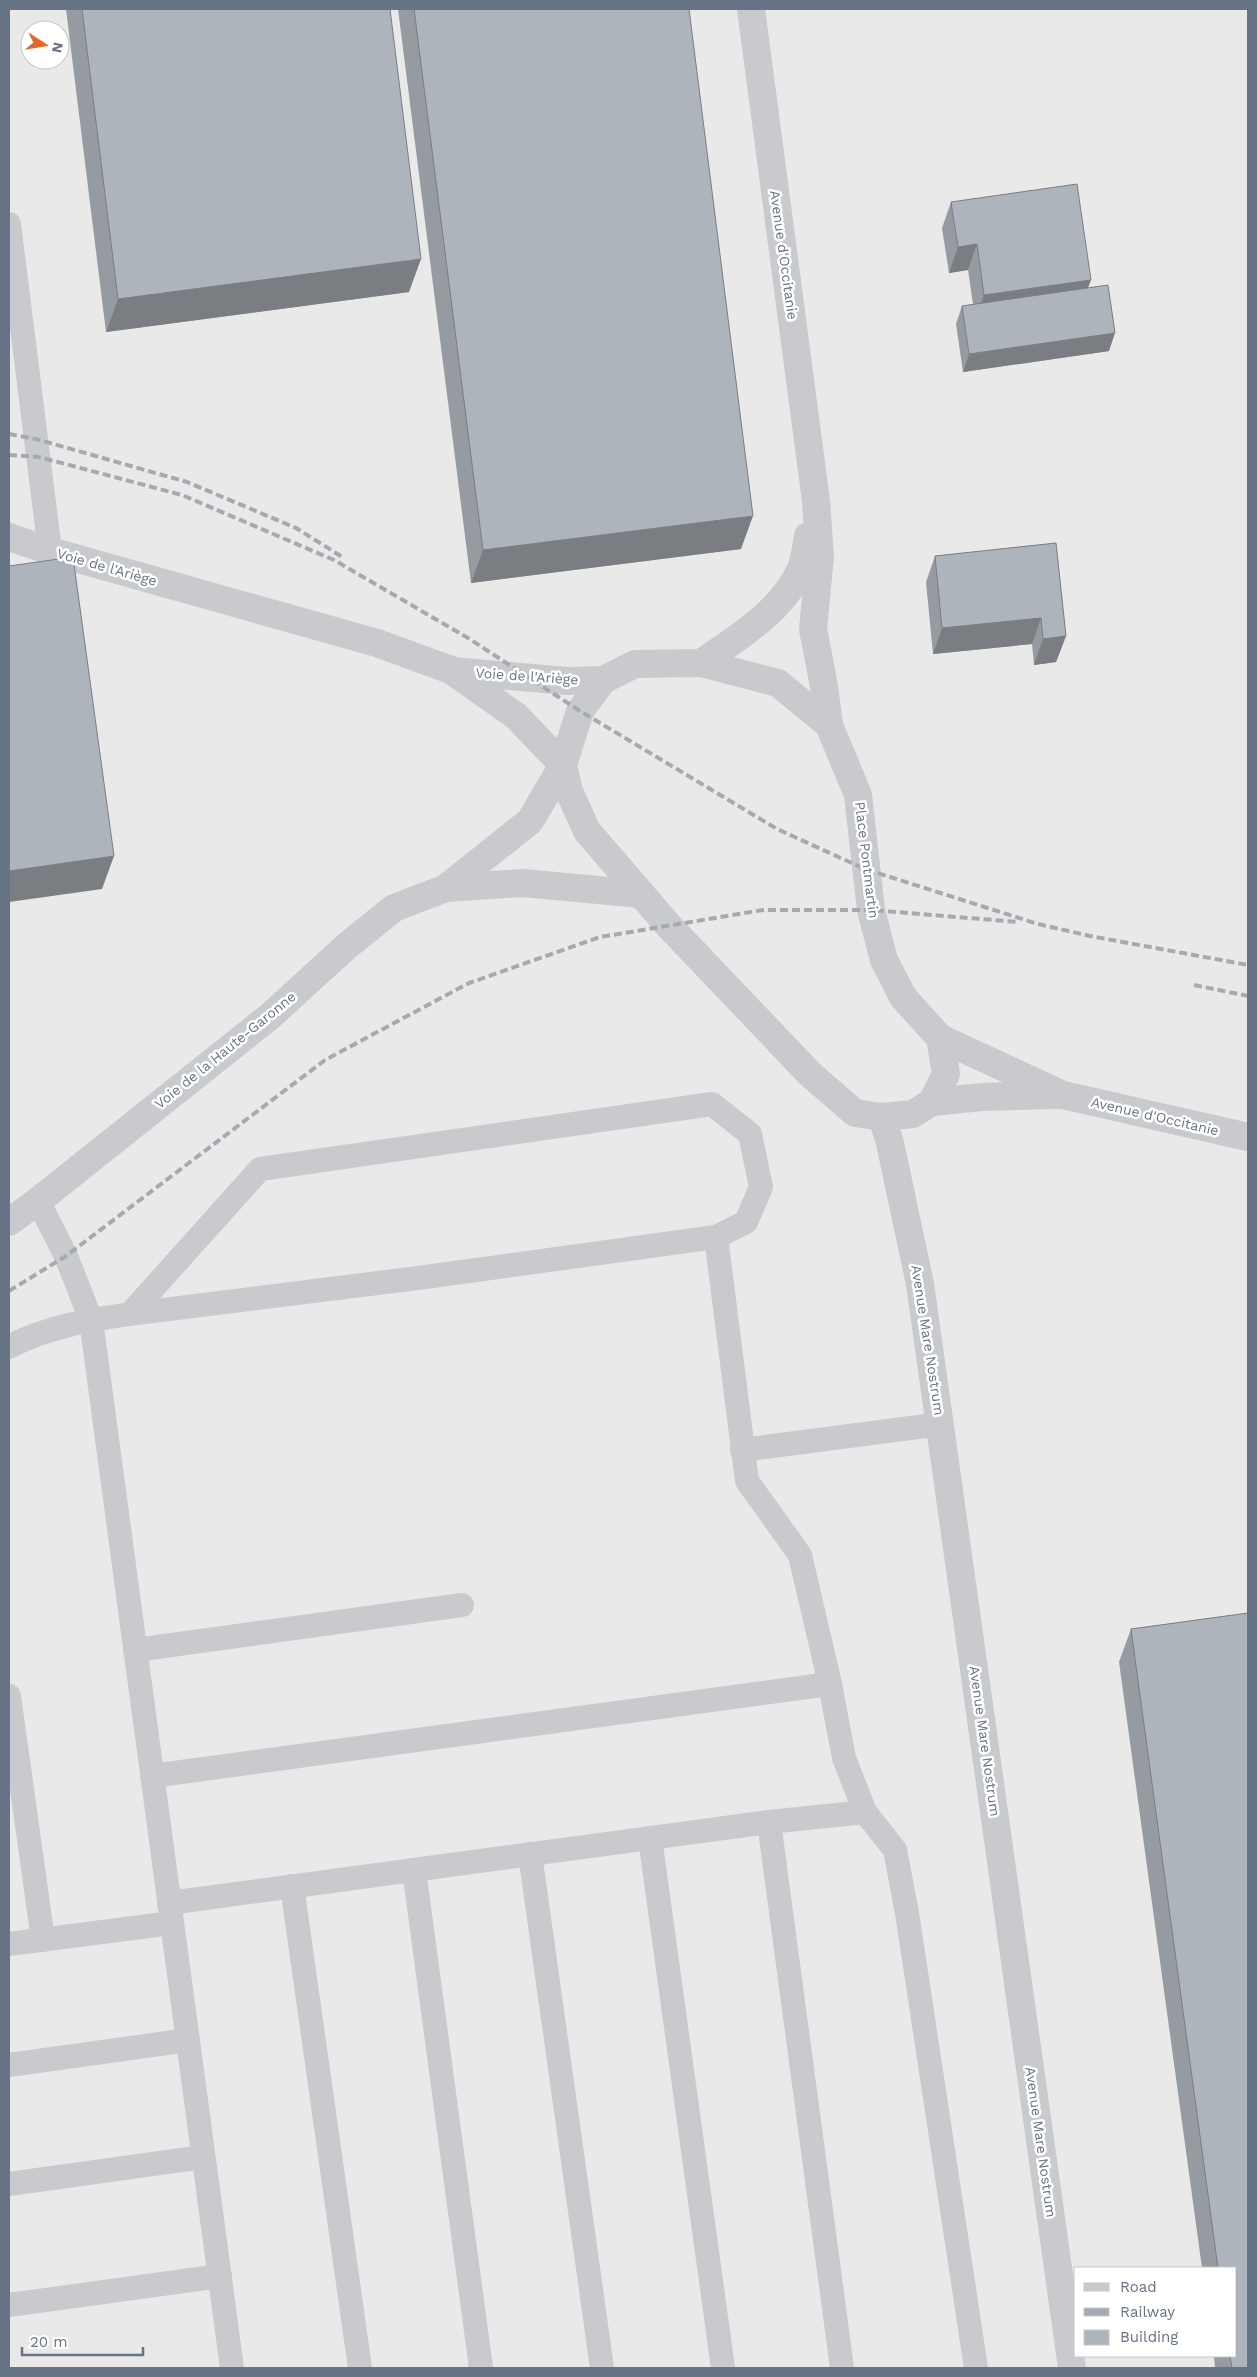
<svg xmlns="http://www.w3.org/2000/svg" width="1257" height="2377" font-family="'Work Sans',sans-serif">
<rect width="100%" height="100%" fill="#f7f7f4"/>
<!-- built -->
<path fill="#e8e9e8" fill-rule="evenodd" d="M9,9H1248V2368H9ZM30,30H60V60H30ZM1076,2268H1236V2356H1076Z"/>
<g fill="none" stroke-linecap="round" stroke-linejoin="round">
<!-- lane -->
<g stroke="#c8cace" stroke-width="24">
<polyline points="9,224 50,551"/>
<polyline points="38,1201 66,1256 91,1320 232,2368"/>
<path d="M9,1347C46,1327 89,1320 130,1314L418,1278L716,1237L746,1222L761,1187L750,1134L712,1104L260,1169L130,1314"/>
<polyline points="742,1450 941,1424"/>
<polyline points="135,1650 462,1605"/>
<polyline points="9,1696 43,1940"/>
<polyline points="152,1776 830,1684"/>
<polyline points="865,1812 895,1850 907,1913 976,2368"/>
<polyline points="769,1822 842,2368"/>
<polyline points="650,1838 723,2368"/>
<polyline points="530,1854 602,2368"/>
<polyline points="414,1870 481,2368"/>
<polyline points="292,1886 360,2368"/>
<polyline points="169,1903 769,1822 865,1812 844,1758 830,1684 800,1555 747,1481 716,1237"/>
<polyline points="9,1944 172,1923"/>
<polyline points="9,2065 188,2040"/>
<polyline points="9,2184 203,2157"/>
<polyline points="9,2305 220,2276"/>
</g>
<!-- street -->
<g stroke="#c8cace" stroke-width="28">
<polyline points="751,9 816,501 820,557 813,629 824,686 829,725"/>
<polyline points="9,537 50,551 377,643 451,670 516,716 563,765 530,821 446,888 394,908 348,945 269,1017 38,1201 9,1222"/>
<polygon points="701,663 778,683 829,725 858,795 871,910 884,960 903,997 940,1038 946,1074 932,1102 913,1114 882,1117 855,1113 810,1074 668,925 587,831 569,791 563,765 580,711 603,680 635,664"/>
<path d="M701,663C737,638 781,612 800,571C805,560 806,547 808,536"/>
<polyline points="452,671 567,681 603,680"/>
<polyline points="446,888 523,883 641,894"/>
<polyline points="940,1038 1063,1095 1248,1137"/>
<polyline points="932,1102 982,1097 1056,1095"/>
<polyline points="882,1117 890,1143 920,1284 1072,2368"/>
</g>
<!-- rail -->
<g stroke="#a5aab1" stroke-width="4" stroke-dasharray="8 4" stroke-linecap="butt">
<polyline points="9,434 36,439 187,482 296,528 344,558"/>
<polyline points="9,455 39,457 182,495 334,560 468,638 580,711 777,829 865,869 1038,924 1090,936 1248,965"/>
<polyline points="1194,985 1248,996"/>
<polyline points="9,1291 66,1256 325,1060 469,983 600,937 763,910 871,910 1018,922"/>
</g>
</g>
<!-- wall -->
<g fill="#969ba1">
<polygon points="66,9 390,9 409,292 106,332"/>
<polygon points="398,9 689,9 741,549 471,583"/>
<polygon points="951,202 1088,288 1109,351 963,372 956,324 962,306 973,304 968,270 949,273 942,228"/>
<polygon points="1056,543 1066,636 1056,662 1034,665 1032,644 933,654 926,582 935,556"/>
<polygon points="1248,1613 1248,2368 1215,2368 1214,2356 1236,2356 1236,2268 1202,2268 1119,1662 1131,1629"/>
</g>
<!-- shaded-wall -->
<g fill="#7a7e83">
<polygon points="977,244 968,270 949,273 958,247"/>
<polygon points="421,259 409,292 106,332 118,299"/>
<polygon points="1091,280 1081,306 975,321 984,295"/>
<polygon points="1115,333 1109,351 963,372 969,354"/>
<polygon points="753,516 741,549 471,583 483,550"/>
<polygon points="1041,618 1032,644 933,654 942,628"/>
<polygon points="1066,636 1056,662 1034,665 1043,639"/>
<polygon points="114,856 102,889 9,902 9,871"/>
</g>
<!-- building -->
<g fill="#aeb4bb" stroke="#7a7e83">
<polygon points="82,9 390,9 421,259 118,299"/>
<polygon points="414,9 689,9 753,516 483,550"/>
<polygon points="1077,184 1091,280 984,295 977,244 958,247 951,202"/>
<polygon points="1108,285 1115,333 969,354 962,306"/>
<polygon points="1056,543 1066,636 1043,639 1041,618 942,628 935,556"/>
<polygon points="73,557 114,856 9,871 9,566"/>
<polygon points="1248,1613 1248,2368 1232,2368 1230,2356 1236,2356 1236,2268 1218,2268 1131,1629"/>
</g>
<g text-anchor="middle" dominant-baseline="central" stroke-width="5" stroke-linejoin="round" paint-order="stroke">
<!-- street labels -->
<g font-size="14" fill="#667485" stroke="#fff">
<text transform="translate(784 255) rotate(82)">Avenue d'Occitanie</text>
<text transform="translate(107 567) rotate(16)">Voie de l'Ariège</text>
<text transform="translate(527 676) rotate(4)">Voie de l'Ariège</text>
<text transform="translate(867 860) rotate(83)">Place Pontmartin</text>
<text transform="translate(225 1050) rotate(-39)">Voie de la Haute-Garonne</text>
<text transform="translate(1155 1116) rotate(13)">Avenue d'Occitanie</text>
<text transform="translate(928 1340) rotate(81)">Avenue Mare Nostrum</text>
<text transform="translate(985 1741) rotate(82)">Avenue Mare Nostrum</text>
<text transform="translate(1041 2142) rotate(82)">Avenue Mare Nostrum</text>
</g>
</g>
<!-- border -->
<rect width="1257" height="2377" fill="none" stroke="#667485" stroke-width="20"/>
<!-- legend -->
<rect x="1074" y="2267" width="162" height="90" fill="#ffffff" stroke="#c2c7ce"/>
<rect x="1084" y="2283" width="25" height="8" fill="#c8cace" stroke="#c2c7ce"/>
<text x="1120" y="2292" font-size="15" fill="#667485">Road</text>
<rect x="1084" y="2308" width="25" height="8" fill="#a5aab1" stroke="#c2c7ce"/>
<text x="1120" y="2317" font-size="15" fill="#667485">Railway</text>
<rect x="1084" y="2330" width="25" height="15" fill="#aeb4bb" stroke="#c2c7ce"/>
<text x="1120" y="2342" font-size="15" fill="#667485">Building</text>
<!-- north arrow -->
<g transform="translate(45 45) rotate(102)"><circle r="24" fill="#ffffff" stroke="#c2c7ce"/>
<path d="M0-4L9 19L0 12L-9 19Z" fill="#e36728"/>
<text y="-8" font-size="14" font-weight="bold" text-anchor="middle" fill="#667485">N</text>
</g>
<!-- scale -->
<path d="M22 2347v8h121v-8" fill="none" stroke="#667485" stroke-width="2.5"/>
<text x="30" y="2347" font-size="15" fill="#667485" stroke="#ffffff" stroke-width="4" paint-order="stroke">20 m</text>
</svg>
